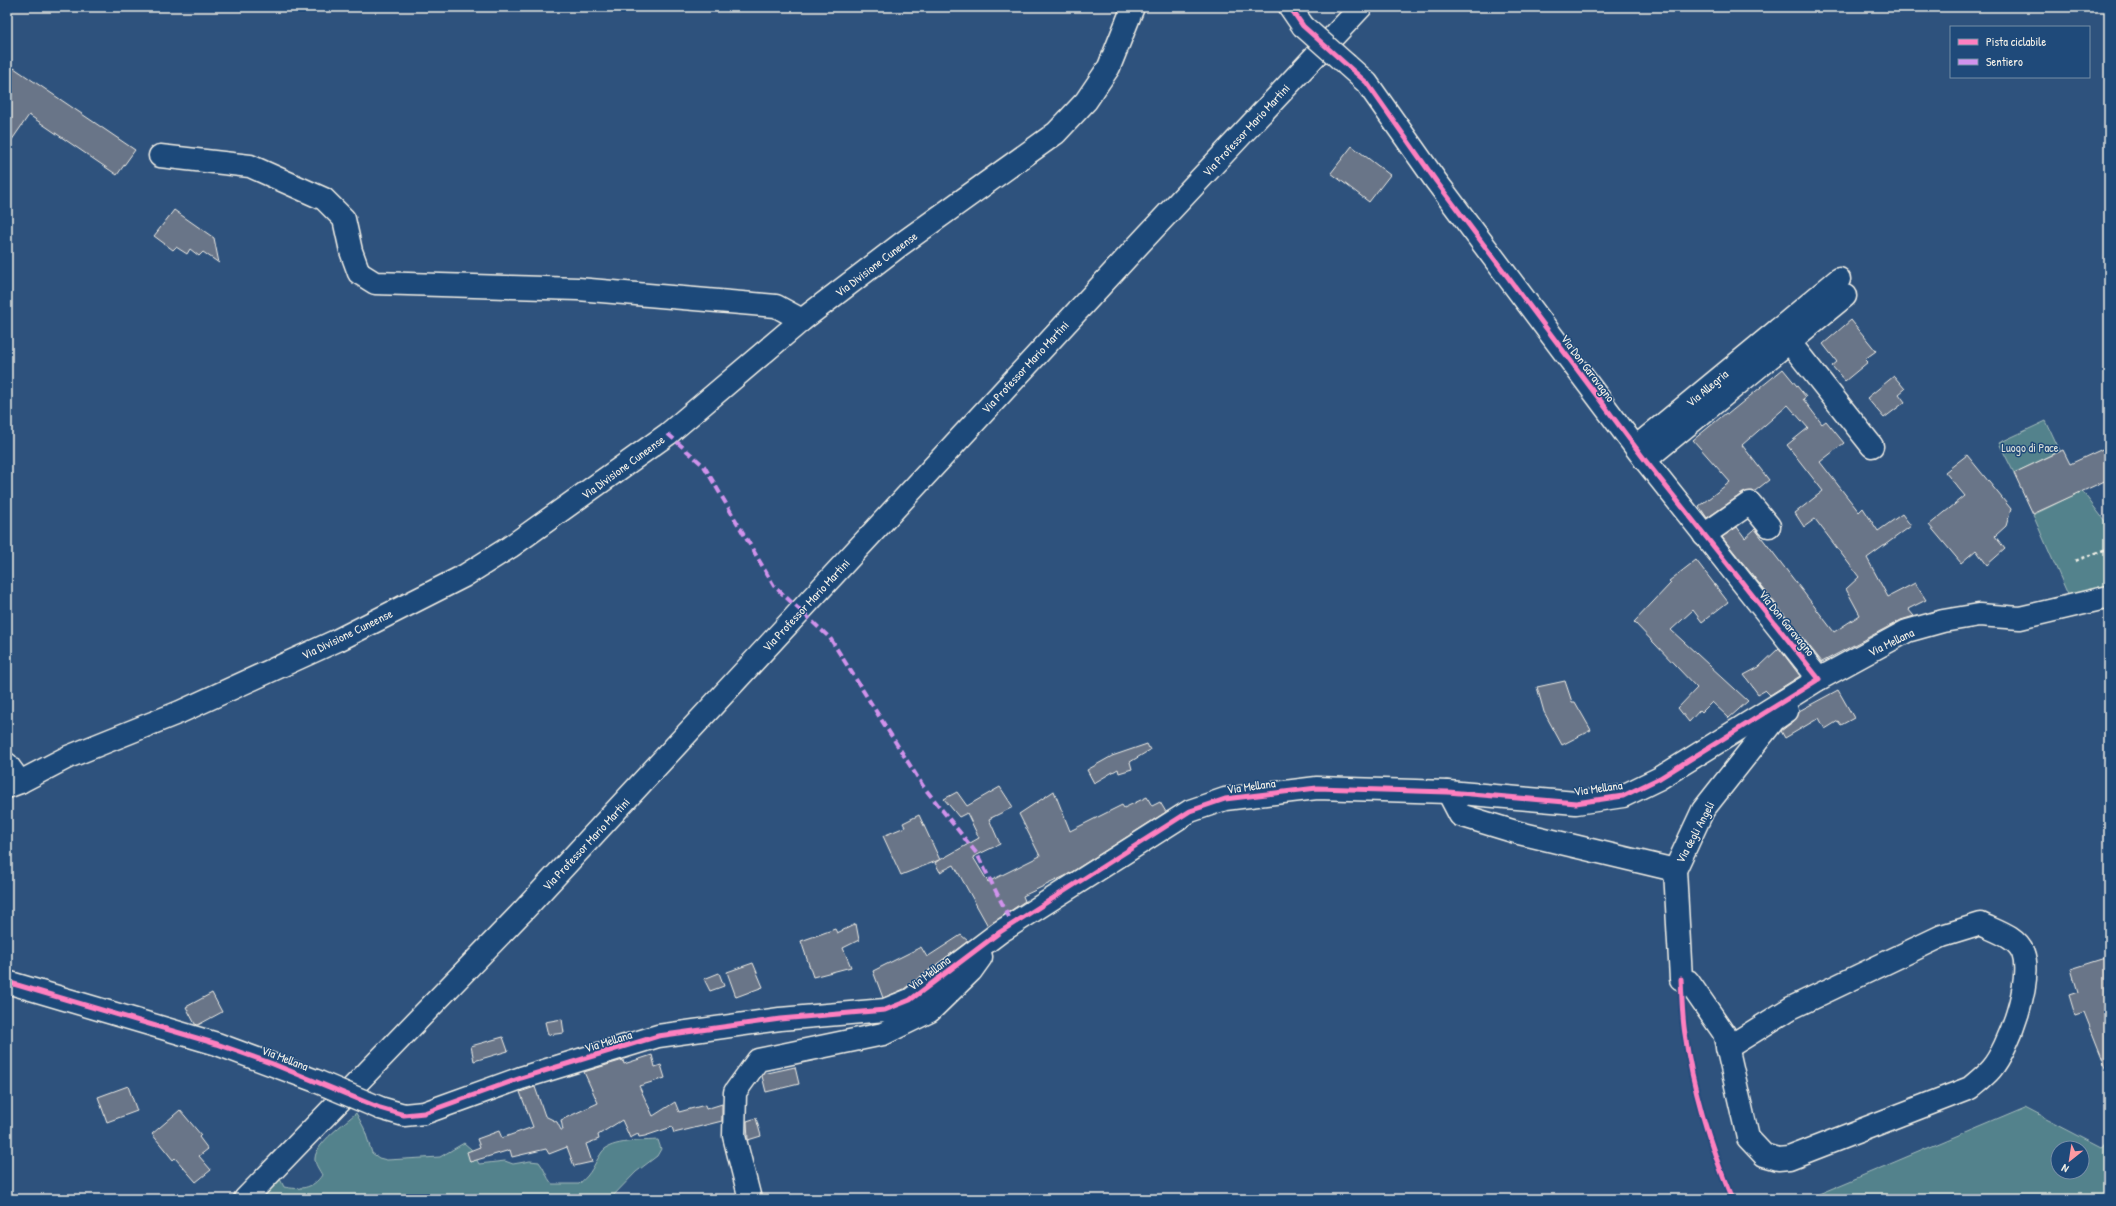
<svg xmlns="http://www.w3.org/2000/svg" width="2116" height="1206" font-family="'Patrick Hand',sans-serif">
<rect width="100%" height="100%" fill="#2e527d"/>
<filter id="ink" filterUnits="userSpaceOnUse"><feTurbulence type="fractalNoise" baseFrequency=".025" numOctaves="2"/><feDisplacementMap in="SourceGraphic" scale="8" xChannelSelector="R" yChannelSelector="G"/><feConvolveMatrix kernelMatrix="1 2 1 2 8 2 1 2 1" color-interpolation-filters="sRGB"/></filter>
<g filter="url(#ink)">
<!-- green -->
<g fill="#52828c" stroke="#a3baba" fill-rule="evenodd">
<polygon points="2046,421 2060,451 2014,473 1999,443"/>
<polygon points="2082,491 2104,520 2109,531 2109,587 2069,597 2033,515"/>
<path d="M2025,1107L2102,1147L2109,1142V1199H1807ZM2058,1148H2082V1172H2058Z"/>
<path d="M356,1113L364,1128L372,1153L379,1158L387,1160L440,1157L464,1143L471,1149L479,1164L505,1161L513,1164L530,1161L539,1162C545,1169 546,1177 552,1184H579C593,1172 592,1167 602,1152C610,1140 645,1141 658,1140L661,1149L657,1156L636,1172L610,1199H261L280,1179L284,1187C299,1190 313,1189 322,1175C320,1171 314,1163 315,1158C316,1143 345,1123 356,1113Z"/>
</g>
<!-- building -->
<g fill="#697488" stroke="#f4f1e8">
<polygon points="14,68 135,150 117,175 29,115 7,147 7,79"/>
<polygon points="1352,146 1390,175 1369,202 1331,173"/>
<polygon points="174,210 214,238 219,263 203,252 199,256 190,249 187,254 176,247 173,250 154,236"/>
<polygon points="1851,320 1876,351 1865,359 1868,362 1845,381 1832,366 1837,362 1823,344"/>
<polygon points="1783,369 1806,397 1803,399 1822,424 1826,421 1844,443 1820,462 1859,512 1863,508 1878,531 1902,514 1911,526 1867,558 1888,597 1915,583 1926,600 1908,609 1914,616 1901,620 1822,662 1722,537 1737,527 1745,538 1755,529 1834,632 1860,615 1846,589 1859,577 1815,519 1804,527 1795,513 1823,491 1787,445 1808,428 1788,405 1742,445 1769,480 1755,491 1743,493 1707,518 1699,506 1730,482 1693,440 1726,413 1728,414"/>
<polygon points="1894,376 1905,389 1899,394 1905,402 1884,418 1867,398"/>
<polygon points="2109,446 2109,479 2033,514 2014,473 2063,450 2070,464"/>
<polygon points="1967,455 2011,509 2006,526 1995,536 2005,549 1987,565 1976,550 1961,563 1929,525 1965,496 1945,472"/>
<polygon points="1696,560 1728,602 1702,622 1693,610 1671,630 1748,701 1729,718 1712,702 1702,712 1700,710 1689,722 1678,708 1697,688 1634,622 1671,583 1669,581"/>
<polygon points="1779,648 1800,676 1770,695 1765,690 1758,694 1744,675 1759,667"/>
<polygon points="1565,681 1572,702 1575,702 1591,730 1562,745 1544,712 1537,687"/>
<polygon points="1838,690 1854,718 1841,725 1838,721 1825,729 1819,718 1785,738 1781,731 1794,721 1799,711"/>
<polygon points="1147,744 1150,750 1130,762 1132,769 1119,773 1118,769 1094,783 1087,770 1112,756"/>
<polygon points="1000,787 1013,807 989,819 1000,844 973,857 988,882 1040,856 1019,814 1054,791 1070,831 1122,805 1124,808 1147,797 1152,806 1160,802 1166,812 1067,875 1023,896 1025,901 988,926 954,865 940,872 935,863 939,860 901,875 883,836 905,827 903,823 919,815 940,860 979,838 967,813 959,817 944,799 957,792 967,806"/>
<polygon points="856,924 859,940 843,948 851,967 813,977 801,941 835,929 837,933"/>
<polygon points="961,935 968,941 904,989 883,998 873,971 921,947 927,957"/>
<polygon points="2109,957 2109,1073 2108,1073 2084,1012 2075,1015 2069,995 2078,992 2071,969"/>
<polygon points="753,963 763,987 736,997 727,972"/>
<polygon points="719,973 724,986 710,991 704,979"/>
<polygon points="212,993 222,1012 198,1025 195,1024 186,1007"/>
<polygon points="562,1019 564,1033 548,1035 545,1022"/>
<polygon points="503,1037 508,1051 474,1061 471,1046"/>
<polygon points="652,1055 655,1067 661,1065 665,1078 639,1086 653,1116 675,1102 679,1112 705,1105 706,1109 722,1104 722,1121 674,1133 672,1127 645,1136 639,1137 638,1134 630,1138 622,1120 598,1135 599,1139 586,1144 592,1162 574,1166 567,1147 549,1154 546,1149 512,1157 510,1150 470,1162 467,1152 480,1147 477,1139 499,1131 502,1138 533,1127 520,1092 535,1087 545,1116 557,1122 561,1130 563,1130 561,1120 598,1103 584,1072 623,1060 624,1064"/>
<polygon points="795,1067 799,1084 766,1092 762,1076 763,1074"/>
<polygon points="128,1086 137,1111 107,1122 98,1097"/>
<polygon points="180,1110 201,1135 199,1137 208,1149 199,1156 211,1170 196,1182 175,1158 173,1160 152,1134"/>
<polygon points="756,1118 761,1136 748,1140 747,1121"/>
</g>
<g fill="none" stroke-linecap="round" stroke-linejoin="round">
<defs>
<g id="minor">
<polyline points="1290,7 1303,26"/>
<polyline points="1347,65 1367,83 1436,181 1645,460 1819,679"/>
<polyline points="160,156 250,166 324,199 344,219 351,251 359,273 375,283 578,289 776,306 802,320"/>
<polyline points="1779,329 1839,279"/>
<polyline points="1636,447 1779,329 1872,446"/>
<polyline points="1645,460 1845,296"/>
<polyline points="1704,535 1750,503 1769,526"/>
<polyline points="7,764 20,782"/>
<polyline points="7,787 20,782 68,757 180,712 338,640 464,576 510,547 668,434 802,320 900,245 1056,133 1086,101 1109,67 1133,7"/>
<polyline points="1448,792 1460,815 1519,833 1675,870"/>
<polyline points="7,982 217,1044 316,1081"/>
<path d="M1727,1048L1791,1008L1942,936L1981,924C1995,931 2017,937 2023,953C2033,980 2009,1048 1991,1069C1985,1076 1977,1082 1970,1088L1789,1158L1778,1159L1764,1155L1748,1138L1724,1033L1688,981L1681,979L1675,870L1703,810L1774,720L1787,711"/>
<polyline points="380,1108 404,1115 424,1113 521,1078 658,1036 780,1019 885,1010 910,1000 1000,932 1190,811 1225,799 1317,788 1448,792 1576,803 1623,796 1660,778 1819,679 1907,631 1943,621 1979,615 2020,618 2109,597"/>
<polyline points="750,1199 734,1136 735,1092 758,1060 883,1034 930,1011 971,971 981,957"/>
</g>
<polyline id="major" points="245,1199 524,910 1143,240 1361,7"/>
</defs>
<!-- minor casing -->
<use href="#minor" stroke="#f4f1e8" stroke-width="25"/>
<!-- major casing -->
<use href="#major" stroke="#f4f1e8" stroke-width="25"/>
<!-- path -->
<polyline stroke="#f4f1e8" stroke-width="2.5" stroke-dasharray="4 3" stroke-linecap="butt" points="2075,561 2109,548"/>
<!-- minor -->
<use href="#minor" stroke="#1f4a7a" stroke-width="22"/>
<!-- major -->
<use href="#major" stroke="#1f4a7a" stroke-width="22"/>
<defs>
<g id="minor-bridge">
<polyline points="1303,26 1347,65"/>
<polyline points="316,1081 380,1108"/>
</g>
</defs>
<!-- minor-bridge casing -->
<use href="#minor-bridge" stroke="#f4f1e8" stroke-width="25" stroke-linecap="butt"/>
<!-- minor-bridge -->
<use href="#minor-bridge" stroke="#1f4a7a" stroke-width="22"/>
<!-- quiet -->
<polyline stroke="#d193ec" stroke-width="4" stroke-dasharray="8 4" stroke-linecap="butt" points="668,434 704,466 774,586 830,638 923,786 977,854 1013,925"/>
<defs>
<g id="cycleway">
<path d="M1681,979C1682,997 1682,1016 1685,1034C1693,1091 1710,1146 1732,1199"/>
<polyline points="7,982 217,1044 273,1064 380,1108 404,1115 424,1113 521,1078 658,1036 780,1019 885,1010 910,1000 1000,932 1190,811 1225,799 1317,788 1448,792 1576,803 1623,796 1660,778 1819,679 1645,460 1436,181 1367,83 1303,26 1290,7"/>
</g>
</defs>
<!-- cycleway casing -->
<use href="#cycleway" stroke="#1f4a7a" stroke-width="8"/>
<!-- cycleway -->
<use href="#cycleway" stroke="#ff80c0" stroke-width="5"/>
</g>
</g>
<g text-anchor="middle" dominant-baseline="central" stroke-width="3" stroke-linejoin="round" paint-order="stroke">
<!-- street labels -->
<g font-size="12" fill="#f4f1e8" stroke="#1f4a7a">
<text transform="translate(1246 130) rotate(-47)">Via Professor Mario Martini</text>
<text transform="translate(876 264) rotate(-37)">Via Divisione Cuneense</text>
<text transform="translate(1025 367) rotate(-47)">Via Professor Mario Martini</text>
<text transform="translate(1588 368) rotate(53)">Via Don Garavagno</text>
<text transform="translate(1707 388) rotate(-40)">Via Allegria</text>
<text transform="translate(623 467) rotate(-36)">Via Divisione Cuneense</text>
<text transform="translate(806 605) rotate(-47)">Via Professor Mario Martini</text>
<text transform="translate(1787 623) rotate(51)">Via Don Garavagno</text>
<text transform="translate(347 634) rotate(-26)">Via Divisione Cuneense</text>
<text transform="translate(1891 642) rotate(-26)">Via Mellana</text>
<text transform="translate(1251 786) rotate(-8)">Via Mellana</text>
<text transform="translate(1598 788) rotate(-8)">Via Mellana</text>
<text transform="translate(1695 832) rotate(-62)">Via degli Angeli</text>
<text transform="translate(586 844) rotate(-47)">Via Professor Mario Martini</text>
<text transform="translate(929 973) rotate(-37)">Via Mellana</text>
<text transform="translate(608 1041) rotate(-17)">Via Mellana</text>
<text transform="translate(285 1058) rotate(21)">Via Mellana</text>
</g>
<!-- park labels -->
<g font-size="12" fill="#dce0da" stroke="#1f4a7a">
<text x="2030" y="447">Luogo di Pace</text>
</g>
</g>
<!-- margin -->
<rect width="2116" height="1206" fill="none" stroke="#1f4a7a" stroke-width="24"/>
<rect x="12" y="12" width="2092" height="1182" fill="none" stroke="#f4f1e8" stroke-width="1.5" filter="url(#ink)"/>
<!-- legend -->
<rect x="1950" y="26" width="140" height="52" fill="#1f4a7a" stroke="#748da6"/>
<rect x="1958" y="39" width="20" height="6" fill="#ff80c0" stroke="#748da6"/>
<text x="1986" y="46" font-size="12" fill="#f4f1e8">Pista ciclabile</text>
<rect x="1958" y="59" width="20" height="6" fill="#d193ec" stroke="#748da6"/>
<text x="1986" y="66" font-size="12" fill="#f4f1e8">Sentiero</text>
<!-- north arrow -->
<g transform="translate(2070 1160) rotate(210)"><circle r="19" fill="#1f4a7a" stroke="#748da6"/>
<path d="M0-3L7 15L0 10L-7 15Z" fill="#ff9aa2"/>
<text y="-6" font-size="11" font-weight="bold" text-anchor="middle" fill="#f4f1e8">N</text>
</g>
</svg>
